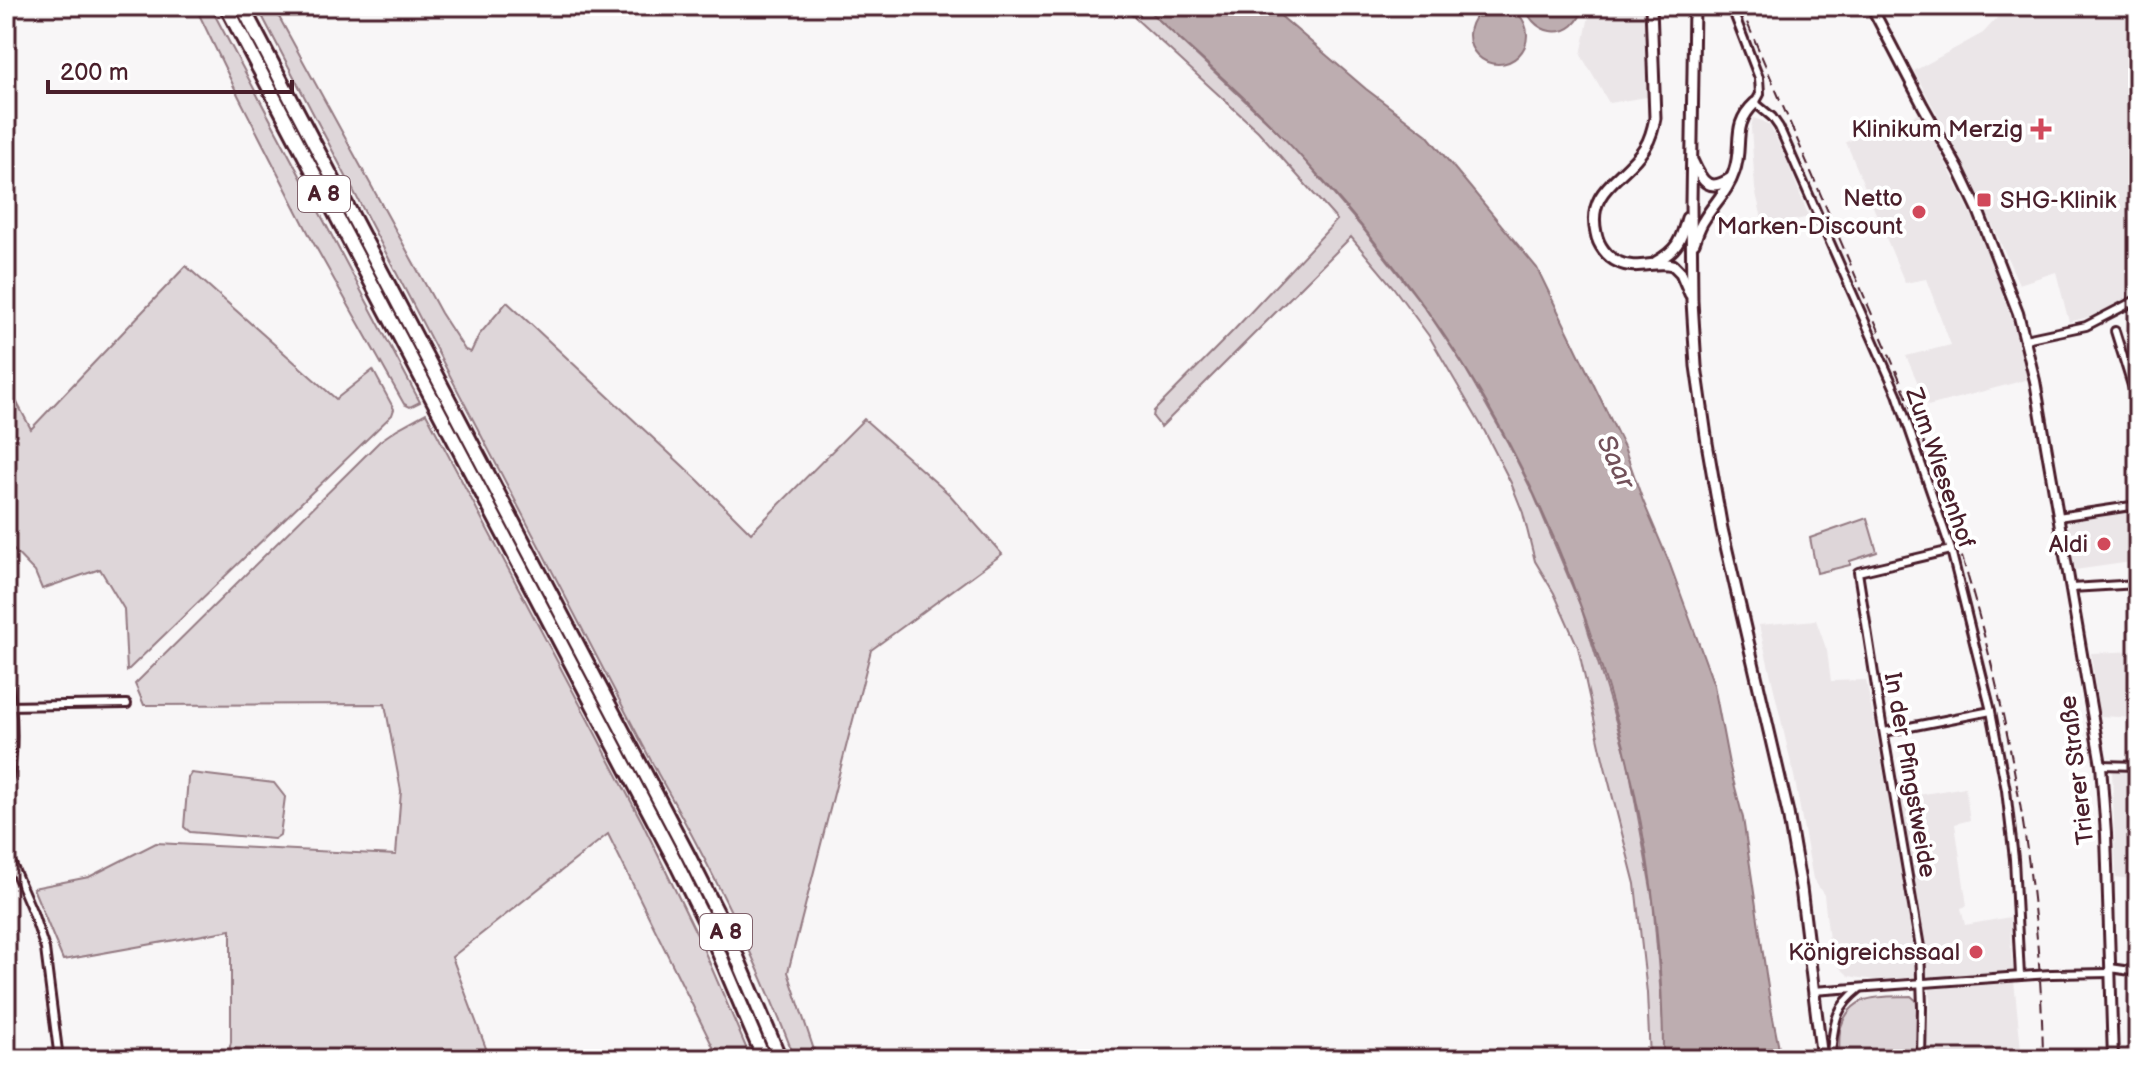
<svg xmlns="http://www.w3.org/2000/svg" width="2144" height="1065" font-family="'Balsamiq Sans',sans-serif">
<rect width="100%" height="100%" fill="#f8f6f7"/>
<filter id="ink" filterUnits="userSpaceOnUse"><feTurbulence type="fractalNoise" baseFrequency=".0125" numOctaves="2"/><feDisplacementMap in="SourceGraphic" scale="16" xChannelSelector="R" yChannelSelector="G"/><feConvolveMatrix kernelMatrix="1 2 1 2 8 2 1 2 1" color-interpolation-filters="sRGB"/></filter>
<g filter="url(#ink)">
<!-- built -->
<g fill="#ebe6e8">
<polygon points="1591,6 1644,6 1647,97 1609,103 1581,55"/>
<polygon points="2019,6 2138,6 2138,297 2104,313 2069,322 2056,272 2019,284 1975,186 1914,71 1983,33 1998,17"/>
<polygon points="1921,113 1982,236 2016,331 2029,379 1928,406 1906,356 1951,345 1926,279 1905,283 1846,142"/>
<polygon points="1753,118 1763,121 1770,126 1787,161 1809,217 1764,227 1755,189 1751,128"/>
<polygon points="2138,508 2138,561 2075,570 2068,527 2072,520"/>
<polygon points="1816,620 1827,651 1831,681 1866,680 1889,800 1965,787 1970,820 1955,824 1967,906 1961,908 1965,925 2010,917 2011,951 2022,1059 1925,1059 1930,1004 1929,976 1877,980 1860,978 1849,976 1840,968 1833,956 1829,940 1824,895 1813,879 1794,776 1759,625"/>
<polygon points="2138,651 2138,718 2099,716 2091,653"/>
<polygon points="2112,770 2138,771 2138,880 2116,877"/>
</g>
<!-- green -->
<g fill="#ded6d9" stroke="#947a82" stroke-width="2">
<polygon points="195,6 210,6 420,402 410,407 404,404 313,242 238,95"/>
<path d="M257,6H273L441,313L465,350L471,352L479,335L507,302L698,480L751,533L864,419L950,495L1002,554L871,650L788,972L817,1059H795C758,961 710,865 658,774Z"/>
<polygon points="1122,6 1144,6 1271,125 1295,149 1364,230 1425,308 1464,366 1508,443 1534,495 1581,607 1628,761 1653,900 1663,1021 1663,1059 1650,1059 1647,993 1635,884 1603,759 1578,647 1554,593 1535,561 1523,513 1511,483 1485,432 1429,336 1393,287 1351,237 1161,427 1153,417 1154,411 1234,330 1337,220 1258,131"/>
<polygon points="186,266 336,399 373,370 394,409 392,415 127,671 124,609 100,569 42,589 35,572 6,542 6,382 31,429"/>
<polygon points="426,413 642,822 700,941 751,1059 719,1059 608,834 452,957 490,1059 227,1059 231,1042 231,930 63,960 33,888 89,877 156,843 396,855 401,791 385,704 144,705 135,684 380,441 397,429"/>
<polygon points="1867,518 1877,552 1850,561 1850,565 1817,573 1810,538"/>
<polygon points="191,773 274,783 285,797 280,835 274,839 190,832 184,827 188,778"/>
<path d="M1911,996L1919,1003L1918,1059H1839C1840,1049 1838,1036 1841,1027C1852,992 1882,997 1911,996Z"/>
</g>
<!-- water -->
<g fill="#bdadb0" stroke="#8f747b" stroke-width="2">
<circle cx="1498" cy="35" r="29"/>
<path d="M1144,6H1269L1366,89L1427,135L1537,268L1624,447L1643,501L1669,562L1714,685L1729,764L1743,818L1771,1008L1781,1059H1663C1664,801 1576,519 1426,309C1386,254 1341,199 1294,149C1248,98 1194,53 1144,6Z"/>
<path d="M1525,6H1583C1577,41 1534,39 1525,6Z"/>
</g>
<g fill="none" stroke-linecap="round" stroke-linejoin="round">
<defs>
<g id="minor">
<polyline points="1731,6 1759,78 1760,94 1755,103 1772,117 1779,127 1897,394 1951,550 1991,711 2006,790 2014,859 2020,976"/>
<polyline points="2115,331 2134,392 2138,415"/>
<polyline points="2025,339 2086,326 2138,299"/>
<polyline points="2058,517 2138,505"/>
<polyline points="2071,588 2138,584"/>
<path d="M6,667C13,707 17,751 6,790"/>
<polyline points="6,706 127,704"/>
<polyline points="1884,732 1991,711"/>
<polyline points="2101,765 2138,766"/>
<polyline points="6,850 33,913 45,949 59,1059"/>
<polyline points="2110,968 2138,972"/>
<polyline points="2052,974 2110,973"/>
<polyline points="1813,991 2035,975"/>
<path d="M1830,1059C1835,1027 1831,1011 1859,989"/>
<polyline points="1921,1059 1922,1007 1920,947 1879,706 1858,572 1951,550"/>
</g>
<polyline id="tertiary" points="1871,6 1923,106 1959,170 1978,210 2018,313 2035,381 2101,765 2106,834 2113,1059"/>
<g id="secondary">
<path d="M1651,6L1655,118C1653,128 1651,138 1645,147C1625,179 1586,188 1596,233C1598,245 1607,257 1618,262C1636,271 1655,260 1673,265L1681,273L1690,294"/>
<polyline points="1694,6 1691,203 1692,301 1696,366 1707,443 1722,529 1788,813 1801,888 1822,1059"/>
<path d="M1693,162C1702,182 1709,193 1731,178"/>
<path d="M1694,243C1697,235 1699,227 1704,220C1714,203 1728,191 1734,172C1744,145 1730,126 1755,103"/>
<path d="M1656,262C1677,250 1681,241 1687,218"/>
</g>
<g id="motorway">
<polyline points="226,6 675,861 710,932 764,1059"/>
<polyline points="242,6 688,855 724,926 780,1059"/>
</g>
</defs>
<!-- minor casing -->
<use href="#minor" stroke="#4a1f2b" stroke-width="12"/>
<!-- tertiary casing -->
<use href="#tertiary" stroke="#4a1f2b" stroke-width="14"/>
<!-- secondary casing -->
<use href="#secondary" stroke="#4a1f2b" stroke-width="15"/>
<!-- motorway casing -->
<use href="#motorway" stroke="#4a1f2b" stroke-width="18"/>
<!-- minor -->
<use href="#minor" stroke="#fff" stroke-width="6"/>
<!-- tertiary -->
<use href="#tertiary" stroke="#fff" stroke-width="8"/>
<!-- secondary -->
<use href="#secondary" stroke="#fff" stroke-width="9"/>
<!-- motorway -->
<use href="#motorway" stroke="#fff" stroke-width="12"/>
<!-- rail -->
<path stroke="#4a1f2b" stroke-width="2" stroke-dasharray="12 6" stroke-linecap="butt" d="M1740,6L1900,380C1986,596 2040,826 2043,1059"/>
<defs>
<polyline id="minor-bridge" points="2035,975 2052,974"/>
</defs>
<!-- minor-bridge casing -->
<use href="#minor-bridge" stroke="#4a1f2b" stroke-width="12" stroke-linecap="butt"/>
<!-- minor-bridge -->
<use href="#minor-bridge" stroke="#fff" stroke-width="6"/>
</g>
</g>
<!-- markers -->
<g fill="#d1495b" stroke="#fff" stroke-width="3">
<path d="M2037 117h8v8h8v8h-8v8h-8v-8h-8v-8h8z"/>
<rect x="1976" y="192" width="16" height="16" rx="4"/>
<circle cx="1919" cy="212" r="8"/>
<circle cx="2104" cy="544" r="8"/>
<circle cx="1976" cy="952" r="8"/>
</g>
<g text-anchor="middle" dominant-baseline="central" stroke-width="8" stroke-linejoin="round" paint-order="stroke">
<!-- shield labels -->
<g fill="#fff" stroke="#80626b" stroke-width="2">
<rect x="298" y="176" width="52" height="36" rx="6"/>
<rect x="700" y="914" width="52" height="36" rx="6"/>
</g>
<g font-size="22" font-weight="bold" fill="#4a1f2b">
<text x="324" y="194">A 8</text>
<text x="726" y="932">A 8</text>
</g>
<!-- poi labels -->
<g font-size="24" fill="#4a1f2b" stroke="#fff" text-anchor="end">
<text x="2023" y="129">Klinikum Merzig</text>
<text x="1903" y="198">Netto<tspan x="1903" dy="28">Marken-Discount</tspan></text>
<text x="2000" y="200" text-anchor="start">SHG-Klinik</text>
<text x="2088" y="544">Aldi</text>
<text x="1960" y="952">Königreichssaal</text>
</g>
<!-- street labels -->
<g font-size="24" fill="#4a1f2b" stroke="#fff">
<text transform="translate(1940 468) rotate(71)">Zum Wiesenhof</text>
<text transform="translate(2077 770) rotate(-97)">Trierer Straße</text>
<text transform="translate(1910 775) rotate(80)">In der Pfingstweide</text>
</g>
<!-- water labels -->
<g font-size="26" font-style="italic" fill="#72515a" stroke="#fff">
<text transform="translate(1615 462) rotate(65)">Saar</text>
</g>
</g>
<!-- margin -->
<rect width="2144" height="1065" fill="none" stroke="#fff" stroke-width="32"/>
<rect x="16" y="16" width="2112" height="1033" fill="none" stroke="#4a1f2b" stroke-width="3" filter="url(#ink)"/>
<!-- scale -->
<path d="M48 80v12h244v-12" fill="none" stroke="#4a1f2b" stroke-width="4"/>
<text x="60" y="80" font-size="24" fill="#4a1f2b" stroke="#ffffff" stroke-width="6" paint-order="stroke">200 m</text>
</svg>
